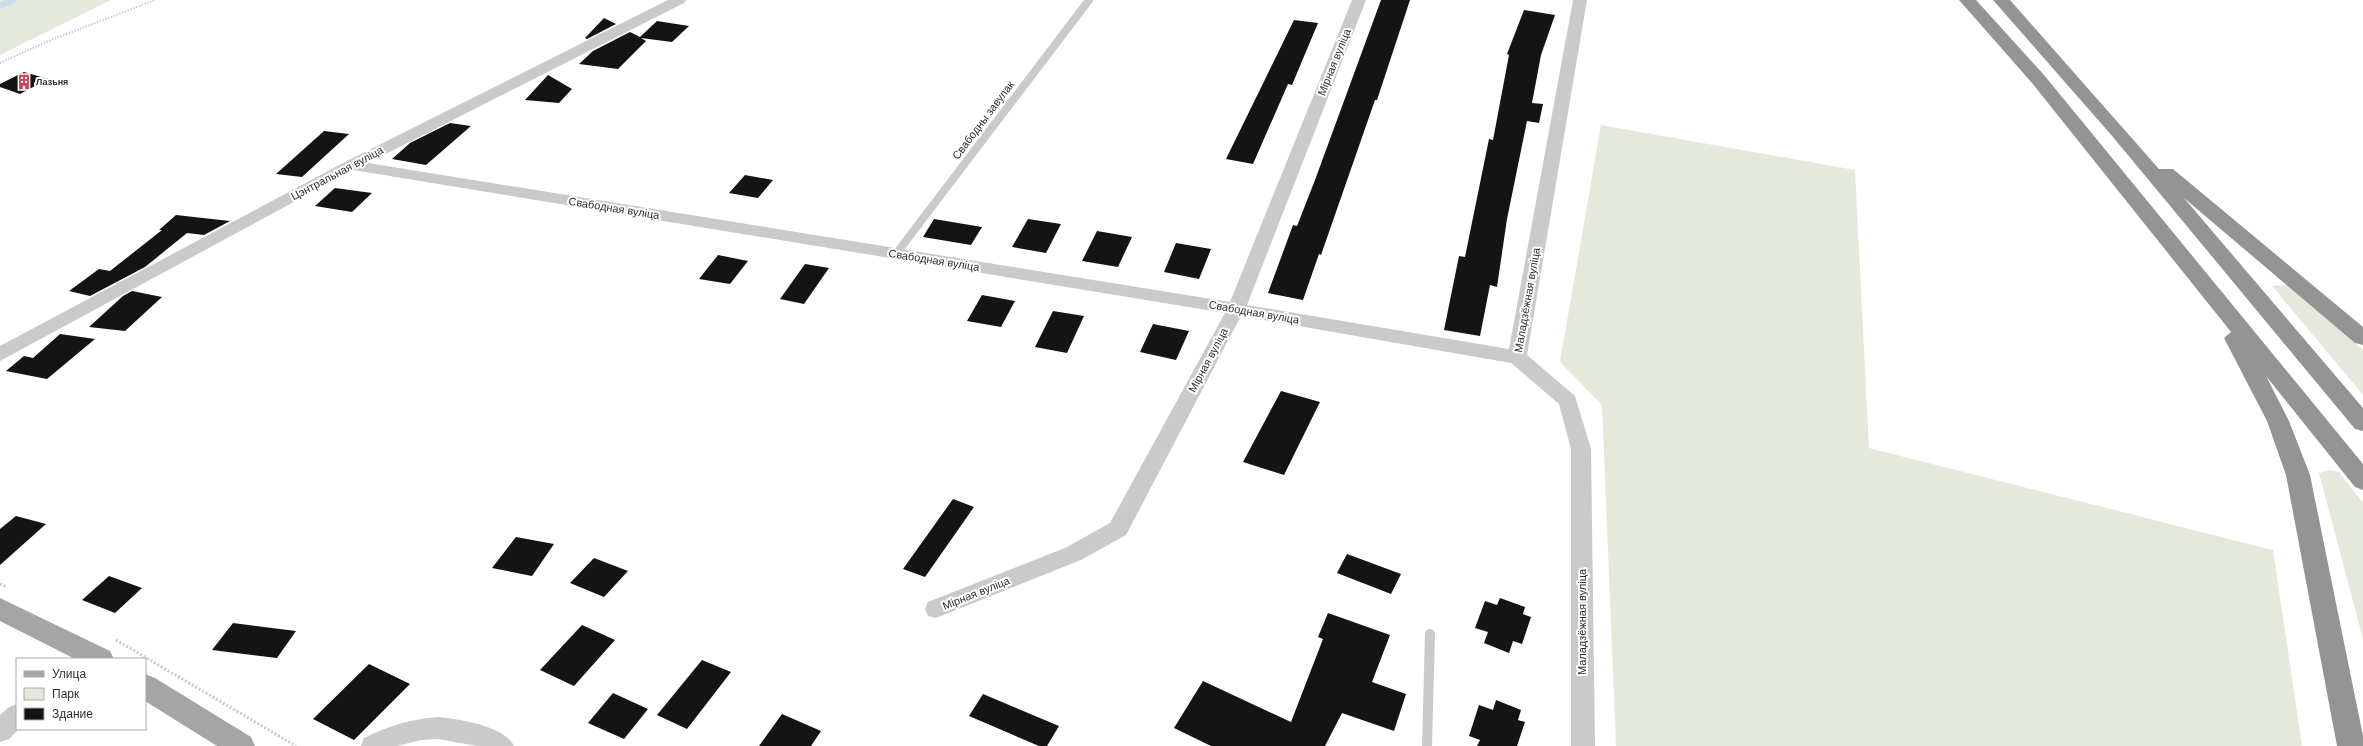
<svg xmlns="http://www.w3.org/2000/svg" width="2363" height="746" font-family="Arial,sans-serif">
<rect width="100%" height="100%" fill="#fff"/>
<!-- green -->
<g fill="#e4e9dc">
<polygon points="0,0 111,0 0,55"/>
<polygon points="1601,125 1855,170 1869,448 2273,550 2302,746 1616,746 1602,405 1560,362"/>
<polygon points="2290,285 2363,350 2363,395 2272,286"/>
<polygon points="2330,470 2339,472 2363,503 2363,639 2319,473"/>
</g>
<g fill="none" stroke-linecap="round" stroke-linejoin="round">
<!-- stream -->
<polyline stroke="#c9dee8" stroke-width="6" points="0,6 13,0"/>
</g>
<!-- building -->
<g fill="#141414">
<polygon points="1381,0 1410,0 1377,100 1375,100 1321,255 1319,254 1303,300 1268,293 1293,225 1297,226 1315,180"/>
<polygon points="1524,10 1555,15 1541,55 1532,103 1543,104 1539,123 1527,121 1507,219 1497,287 1490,285 1480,336 1444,330 1459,256 1465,257 1489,139 1493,140 1509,55 1507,54"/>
<polygon points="604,18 616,24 587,39 585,38"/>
<polygon points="1294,20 1318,23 1292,85 1288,84 1253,164 1226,159"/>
<polygon points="657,21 689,26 672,42 641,38 646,41 618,69 579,64 593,51 630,32 640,37"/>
<polygon points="24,72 48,79 20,94 0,87 0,84"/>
<polygon points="548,75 572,89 559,103 525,100"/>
<polygon points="450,123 471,126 426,165 392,159 410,143"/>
<polygon points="324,131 349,134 302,177 276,174"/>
<polygon points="745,175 773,180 758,198 729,193"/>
<polygon points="335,188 372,193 352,212 315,206"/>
<polygon points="176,215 230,221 204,235 187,233 145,267 90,296 69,291 99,269 110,271 162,230 159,230"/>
<polygon points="934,219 982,227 971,245 923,237"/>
<polygon points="1028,219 1061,224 1046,253 1012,247"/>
<polygon points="1097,231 1132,237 1118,267 1082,261"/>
<polygon points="1176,243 1211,249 1199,279 1164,272"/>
<polygon points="718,255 748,261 730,284 699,279"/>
<polygon points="805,264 829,268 804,304 780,299"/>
<polygon points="132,291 162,297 125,331 89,327 123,296"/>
<polygon points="982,295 1015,301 1001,327 967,321"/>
<polygon points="1053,311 1084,316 1067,353 1035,347"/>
<polygon points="1153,324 1189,331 1176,360 1140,352"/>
<polygon points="60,334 95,339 47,379 6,371 24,356 33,358"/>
<polygon points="1281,391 1320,402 1284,475 1243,462"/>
<polygon points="953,499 974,507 925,577 903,569"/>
<polygon points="16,516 46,524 0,565 0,529"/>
<polygon points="516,537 554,544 532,576 492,568"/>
<polygon points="1347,554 1401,574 1391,594 1337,573"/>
<polygon points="594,558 628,571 604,597 570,583"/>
<polygon points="109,576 142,588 115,613 82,600"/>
<polygon points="1500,598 1525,607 1523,614 1531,617 1522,644 1513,641 1509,653 1484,643 1488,632 1475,628 1485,601 1497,605"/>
<polygon points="1328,613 1390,635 1372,682 1406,694 1394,731 1342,713 1325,746 1211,746 1174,728 1203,681 1291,722 1323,639 1318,637"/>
<polygon points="233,623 296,631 277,658 212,650"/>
<polygon points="582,625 615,640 574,686 540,670"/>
<polygon points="702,660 731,672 687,729 657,715"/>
<polygon points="369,664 410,684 354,740 313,719"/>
<polygon points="613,693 648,709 624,739 588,723"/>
<polygon points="983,694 1059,726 1047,746 1039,746 969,716"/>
<polygon points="1496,700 1521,710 1518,720 1525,722 1517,746 1477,746 1480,740 1469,736 1479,705 1493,710"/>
<polygon points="782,714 821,731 811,746 759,746"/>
</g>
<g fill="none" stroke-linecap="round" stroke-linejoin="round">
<!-- path-far1 -->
<polyline stroke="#cacaca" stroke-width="2" stroke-dasharray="1.5 1.5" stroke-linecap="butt" points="0,63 46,42 155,0"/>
<!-- path -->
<g stroke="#cacaca" stroke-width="3" stroke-dasharray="2 2" stroke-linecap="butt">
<polyline points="0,584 7,587"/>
<polyline points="116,640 296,746"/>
</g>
<!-- lane-far1 -->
<polyline stroke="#cacaca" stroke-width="8" points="896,254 1089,0"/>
<!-- lane -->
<polyline stroke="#cacaca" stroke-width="10" points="1427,746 1430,634"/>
<!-- street -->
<g fill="#cacaca" fill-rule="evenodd">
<polygon points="668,0 686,0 684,3 368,163 1230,302 1352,0 1366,0 1247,305 1509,349 1573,0 1587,0 1527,355 1575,396 1591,449 1595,746 1571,746 1571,449 1559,404 1511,363 1241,316 1126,535 1081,560 936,618 928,616 925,609 928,602 1065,548 1110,523 1225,313 353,170 0,361 0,346 345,162"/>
<polygon points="17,704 17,729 19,729 9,739 0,742 0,715 9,707"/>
<path d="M438,717C459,719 505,726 514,746H477L438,739L421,740L397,746H361L364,738C388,726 411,719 438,717Z"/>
</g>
<!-- primary -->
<g fill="#a5a5a5" fill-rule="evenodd">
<polygon points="0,598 110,651 114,659 75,659 0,621"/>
<polygon points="145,674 155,678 251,737 255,746 217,746 145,701"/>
</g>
<!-- highway -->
<g fill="#949494" fill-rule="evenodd">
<polygon points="1959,0 1976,0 2044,75 2363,464 2363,490 2355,487 2266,376 2289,421 2310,475 2363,736 2363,746 2337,746 2286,475 2267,421 2224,338 2231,332 2032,83"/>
<polygon points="1993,0 2010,0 2159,169 2173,169 2363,327 2363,345 2355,343 2184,198 2363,408 2363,431 2355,429 2113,137"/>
</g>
</g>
<!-- icons -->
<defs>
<symbol id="building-bare" viewBox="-9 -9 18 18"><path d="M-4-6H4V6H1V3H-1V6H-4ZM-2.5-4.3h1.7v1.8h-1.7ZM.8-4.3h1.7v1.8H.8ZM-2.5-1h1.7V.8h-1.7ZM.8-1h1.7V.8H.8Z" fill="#d43e56" stroke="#fff" stroke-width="2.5" paint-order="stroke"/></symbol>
</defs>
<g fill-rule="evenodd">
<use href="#building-bare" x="13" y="71" width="22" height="22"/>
</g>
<g text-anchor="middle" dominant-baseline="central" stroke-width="4" stroke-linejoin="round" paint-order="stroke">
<!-- far-poi labels -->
<g font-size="9" font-weight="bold" fill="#2d2d2d" stroke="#fff" text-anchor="start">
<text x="36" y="82">Лазьня</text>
</g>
<!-- street labels -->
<g font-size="11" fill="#2d2d2d" stroke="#fff">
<text transform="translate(1334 62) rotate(-68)">Мірная вуліца</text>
<text transform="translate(983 120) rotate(-53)">Свабодны завулак</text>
<text transform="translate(337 173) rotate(-28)">Цэнтральная вуліца</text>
<text transform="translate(614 208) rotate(9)">Свабодная вуліца</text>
<text transform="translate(934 260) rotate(9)">Свабодная вуліца</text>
<text transform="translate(1527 300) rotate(-80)">Маладзёжная вуліца</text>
<text transform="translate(1254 312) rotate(10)">Свабодная вуліца</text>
<text transform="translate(1208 360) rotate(-62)">Мірная вуліца</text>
<text transform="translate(976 593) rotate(-22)">Мірная вуліца</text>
<text transform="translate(1582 622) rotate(-90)">Маладзёжная вуліца</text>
</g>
</g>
<!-- legend -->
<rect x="16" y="658" width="130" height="72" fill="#ffffff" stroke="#ababab"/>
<rect x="24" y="671" width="20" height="6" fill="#a5a5a5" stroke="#ababab"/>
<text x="52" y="678" font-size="12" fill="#2d2d2d">Улица</text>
<rect x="24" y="688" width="20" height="12" fill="#e4e9dc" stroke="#ababab"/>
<text x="52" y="698" font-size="12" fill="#2d2d2d">Парк</text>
<rect x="24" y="708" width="20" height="12" fill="#141414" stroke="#ababab"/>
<text x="52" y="718" font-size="12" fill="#2d2d2d">Здание</text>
</svg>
